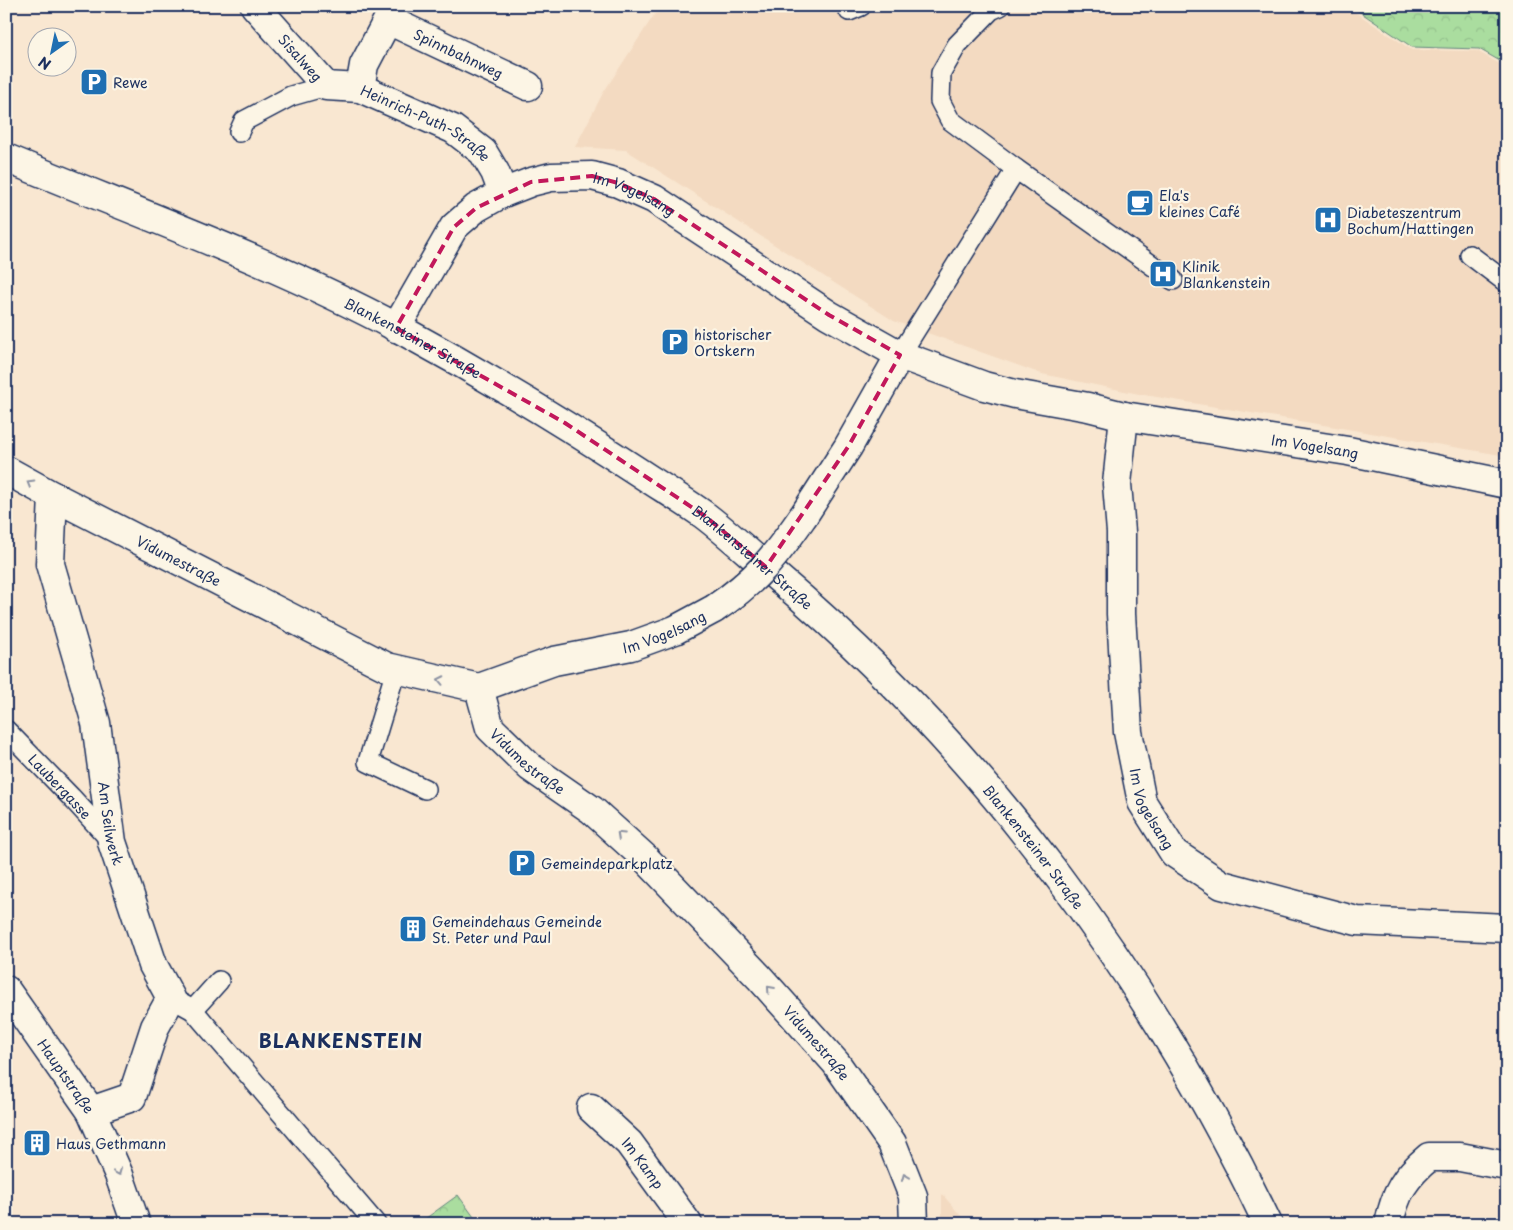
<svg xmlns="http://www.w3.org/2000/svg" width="1513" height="1230" font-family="'Playpen Sans',sans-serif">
<defs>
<pattern id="park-crowns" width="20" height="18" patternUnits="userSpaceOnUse" patternTransform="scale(1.25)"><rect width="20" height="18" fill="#aadd9f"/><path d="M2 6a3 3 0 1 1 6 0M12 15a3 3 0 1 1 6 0" fill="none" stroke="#92be8b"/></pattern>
</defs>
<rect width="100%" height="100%" fill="#f9e7d1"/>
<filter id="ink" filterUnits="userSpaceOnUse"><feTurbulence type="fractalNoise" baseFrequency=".02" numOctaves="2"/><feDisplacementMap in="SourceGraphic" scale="10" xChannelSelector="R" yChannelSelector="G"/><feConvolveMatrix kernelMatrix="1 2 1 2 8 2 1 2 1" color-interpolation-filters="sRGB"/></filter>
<g filter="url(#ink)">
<!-- built -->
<g fill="#f3dac1">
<polygon points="660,6 1346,6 1412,50 1477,51 1507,68 1507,456 1139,394 1042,374 894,321 626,150 575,147 603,93"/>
<polygon points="942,1194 968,1224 942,1224"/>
</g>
<!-- park -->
<g fill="url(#park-crowns)" stroke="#62867e">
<polygon points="1351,6 1507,6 1507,65 1479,49 1412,47"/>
<polygon points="458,1195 479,1224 418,1224"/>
</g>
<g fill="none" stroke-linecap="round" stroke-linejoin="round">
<defs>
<g id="service">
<polyline points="849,11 861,6"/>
<polyline points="239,132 244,121 291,96 326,86"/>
<polyline points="1016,169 1173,280"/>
<polyline points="1470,255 1507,283"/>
<polyline points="900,355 1016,169 950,120 940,101 941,73 957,45 991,10 1000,6"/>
<polyline points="396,670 368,762 425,789"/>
<path id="s1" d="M6,730L71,797L112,842"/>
<polyline points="171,998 193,1010 376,1224"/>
<polyline points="193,1010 219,981"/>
</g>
<g id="minor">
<path id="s2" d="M255,6L326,86L360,88L453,129L483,152L495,172L503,193"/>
<path id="s3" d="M388,20L528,86"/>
<polyline points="360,88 364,65 395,6"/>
<path id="s4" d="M396,328L454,227L476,208L503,193L531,182L551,177L592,176L618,183L654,199L829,315L900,355L984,386L1015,394L1088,407L1124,416L1348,451L1507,484"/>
<path id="s5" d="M1124,416L1117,484L1121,532V614L1128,732L1142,802L1174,853L1222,885L1357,921L1507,928"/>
<path id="s6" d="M6,470L53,496L387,667L479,688L490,728L530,767L592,810L644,857L759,977L836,1063L892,1143L913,1196L914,1224"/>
<path id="s7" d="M53,496L50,564L96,723L112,842L153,965L171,998L155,1027L132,1097L91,1111"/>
<polyline points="804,515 848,447 900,355"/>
<path id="s8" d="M479,688L554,661L631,646L675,630L714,609"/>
<path id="s9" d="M6,990L91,1111L119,1175L136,1224"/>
<path id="s10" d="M591,1108L629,1143L688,1224"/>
<path d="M1389,1224C1395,1193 1405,1177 1429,1157H1460L1507,1166"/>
</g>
<g id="secondary">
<path id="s11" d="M6,158C138,213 272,261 398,328C481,373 561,421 640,473C661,487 683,500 704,515C729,534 752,556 776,576C985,753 1150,977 1268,1224"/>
</g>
</defs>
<!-- service casing -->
<use href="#service" stroke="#1b2f5e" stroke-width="22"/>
<!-- minor casing -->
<use href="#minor" stroke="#1b2f5e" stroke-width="31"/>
<!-- secondary casing -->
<use href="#secondary" stroke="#1b2f5e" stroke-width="31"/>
<!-- service -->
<use href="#service" stroke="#fcf5e5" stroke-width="19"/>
<!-- minor -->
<use href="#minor" stroke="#fcf5e5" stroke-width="28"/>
<!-- secondary -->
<use href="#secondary" stroke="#fcf5e5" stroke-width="28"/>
<defs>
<path id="minor-bridge" d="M714,609C757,580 775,557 804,515"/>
</defs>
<!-- minor-bridge casing -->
<use href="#minor-bridge" stroke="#1b2f5e" stroke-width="31" stroke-linecap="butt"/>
<!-- minor-bridge -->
<use href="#minor-bridge" stroke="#fcf5e5" stroke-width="28"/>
</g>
<!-- one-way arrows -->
<defs><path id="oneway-chevron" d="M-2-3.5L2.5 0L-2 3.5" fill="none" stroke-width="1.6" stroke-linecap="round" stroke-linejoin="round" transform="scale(1.25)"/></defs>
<g stroke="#8c92a2">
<use href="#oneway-chevron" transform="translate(30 483) rotate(-150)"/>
<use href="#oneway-chevron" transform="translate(441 680) rotate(-168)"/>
<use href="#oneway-chevron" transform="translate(620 835) rotate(-137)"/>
<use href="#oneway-chevron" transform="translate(770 989) rotate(-132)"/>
<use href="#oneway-chevron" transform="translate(118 1172) rotate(68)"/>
<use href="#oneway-chevron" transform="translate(905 1177) rotate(-112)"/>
</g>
</g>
<!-- marked area -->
<path fill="none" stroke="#c2185b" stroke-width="4" stroke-dasharray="10 6" stroke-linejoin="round" d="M592,176L618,183L654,199L829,315L900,355L848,447L766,567L705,516L565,423L396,328L454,227L476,208L531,182Z"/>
<!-- icons -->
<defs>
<symbol id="parking-square" viewBox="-11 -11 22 22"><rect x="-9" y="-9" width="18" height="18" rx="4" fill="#1f6fb2" stroke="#fcf5e5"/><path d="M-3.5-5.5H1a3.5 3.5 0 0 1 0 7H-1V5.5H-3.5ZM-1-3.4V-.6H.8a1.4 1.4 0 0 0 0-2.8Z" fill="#fff"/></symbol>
<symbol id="cafe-square" viewBox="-11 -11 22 22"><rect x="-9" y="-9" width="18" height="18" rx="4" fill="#1f6fb2" stroke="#fcf5e5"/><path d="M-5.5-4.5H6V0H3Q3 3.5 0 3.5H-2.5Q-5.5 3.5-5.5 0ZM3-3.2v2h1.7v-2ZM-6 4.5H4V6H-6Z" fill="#fff"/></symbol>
<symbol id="hospital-square" viewBox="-11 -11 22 22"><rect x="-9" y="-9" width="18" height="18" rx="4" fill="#1f6fb2" stroke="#fcf5e5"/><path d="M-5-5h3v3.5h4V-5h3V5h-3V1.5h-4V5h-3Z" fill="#fff"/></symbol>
<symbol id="building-square" viewBox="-11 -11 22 22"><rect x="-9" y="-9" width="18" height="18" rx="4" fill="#1f6fb2" stroke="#fcf5e5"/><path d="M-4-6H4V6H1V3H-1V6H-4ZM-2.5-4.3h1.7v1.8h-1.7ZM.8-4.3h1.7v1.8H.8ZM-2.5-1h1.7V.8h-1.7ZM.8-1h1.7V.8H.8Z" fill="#fff"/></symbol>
</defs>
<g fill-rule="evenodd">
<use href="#parking-square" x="78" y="66" width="32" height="32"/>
<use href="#cafe-square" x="1124" y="187" width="32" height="32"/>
<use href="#hospital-square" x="1312" y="204" width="32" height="32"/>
<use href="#hospital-square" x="1147" y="258" width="32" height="32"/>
<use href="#parking-square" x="659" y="326" width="32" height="32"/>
<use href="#parking-square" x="506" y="847" width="32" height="32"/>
<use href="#building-square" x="397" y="913" width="32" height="32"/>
<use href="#building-square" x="21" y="1127" width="32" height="32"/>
</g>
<g text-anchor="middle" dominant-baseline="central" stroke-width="4.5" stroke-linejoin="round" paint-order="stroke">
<!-- street labels -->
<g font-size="14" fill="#1b2f5e" stroke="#fcf5e5">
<text stroke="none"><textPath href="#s3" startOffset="78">Spinnbahnweg</textPath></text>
<text stroke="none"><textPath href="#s2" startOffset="69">Sisalweg</textPath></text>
<text stroke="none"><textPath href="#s2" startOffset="216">Heinrich-Puth-Straße</textPath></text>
<text stroke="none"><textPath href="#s4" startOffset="314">Im Vogelsang</textPath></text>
<text stroke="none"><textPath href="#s11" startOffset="445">Blankensteiner Straße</textPath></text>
<text stroke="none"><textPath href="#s4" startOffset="1052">Im Vogelsang</textPath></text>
<text stroke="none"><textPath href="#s11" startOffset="850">Blankensteiner Straße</textPath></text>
<text stroke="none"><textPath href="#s6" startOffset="195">Vidumestraße</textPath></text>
<text stroke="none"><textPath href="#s8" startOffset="194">Im Vogelsang</textPath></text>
<text stroke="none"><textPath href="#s6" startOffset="615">Vidumestraße</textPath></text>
<text stroke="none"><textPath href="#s1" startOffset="78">Laubergasse</textPath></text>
<text stroke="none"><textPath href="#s5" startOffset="398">Im Vogelsang</textPath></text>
<text stroke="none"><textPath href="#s7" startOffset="335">Am Seilwerk</textPath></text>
<text stroke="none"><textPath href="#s11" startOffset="1255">Blankensteiner Straße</textPath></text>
<text stroke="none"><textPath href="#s6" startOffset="1020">Vidumestraße</textPath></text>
<text stroke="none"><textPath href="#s9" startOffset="105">Hauptstraße</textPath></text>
<text stroke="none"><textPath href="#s10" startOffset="76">Im Kamp</textPath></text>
</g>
<!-- poi labels -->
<g font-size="14" fill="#1b2f5e" stroke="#fcf5e5" text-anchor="start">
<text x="113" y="82">Rewe</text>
<text x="1159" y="195">Ela's<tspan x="1159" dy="16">kleines Café</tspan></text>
<text x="1347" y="212">Diabeteszentrum<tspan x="1347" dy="16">Bochum/Hattingen</tspan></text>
<text x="1182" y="266">Klinik<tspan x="1182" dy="16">Blankenstein</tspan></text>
<text x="694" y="334">historischer<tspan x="694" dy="16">Ortskern</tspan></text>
<text x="541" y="863">Gemeindeparkplatz</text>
<text x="432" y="921">Gemeindehaus Gemeinde<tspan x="432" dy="16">St. Peter und Paul</tspan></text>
<text x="56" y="1143">Haus Gethmann</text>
</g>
<!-- district labels -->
<g font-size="19" font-weight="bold" letter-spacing="1" fill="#1b2f5e" stroke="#fcf5e5">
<text x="341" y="1040">BLANKENSTEIN</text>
</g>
</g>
<!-- margin -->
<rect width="1513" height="1230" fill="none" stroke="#fcf5e5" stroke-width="25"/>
<rect x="12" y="12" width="1488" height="1205" fill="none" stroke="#1b2f5e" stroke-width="2" filter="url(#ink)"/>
<!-- north arrow -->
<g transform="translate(52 52) rotate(213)"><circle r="24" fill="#fcf5e5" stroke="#a2a6af"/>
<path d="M0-4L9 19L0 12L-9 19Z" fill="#1f6fb2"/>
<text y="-8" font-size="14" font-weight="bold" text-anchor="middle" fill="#1b2f5e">N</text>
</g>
</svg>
